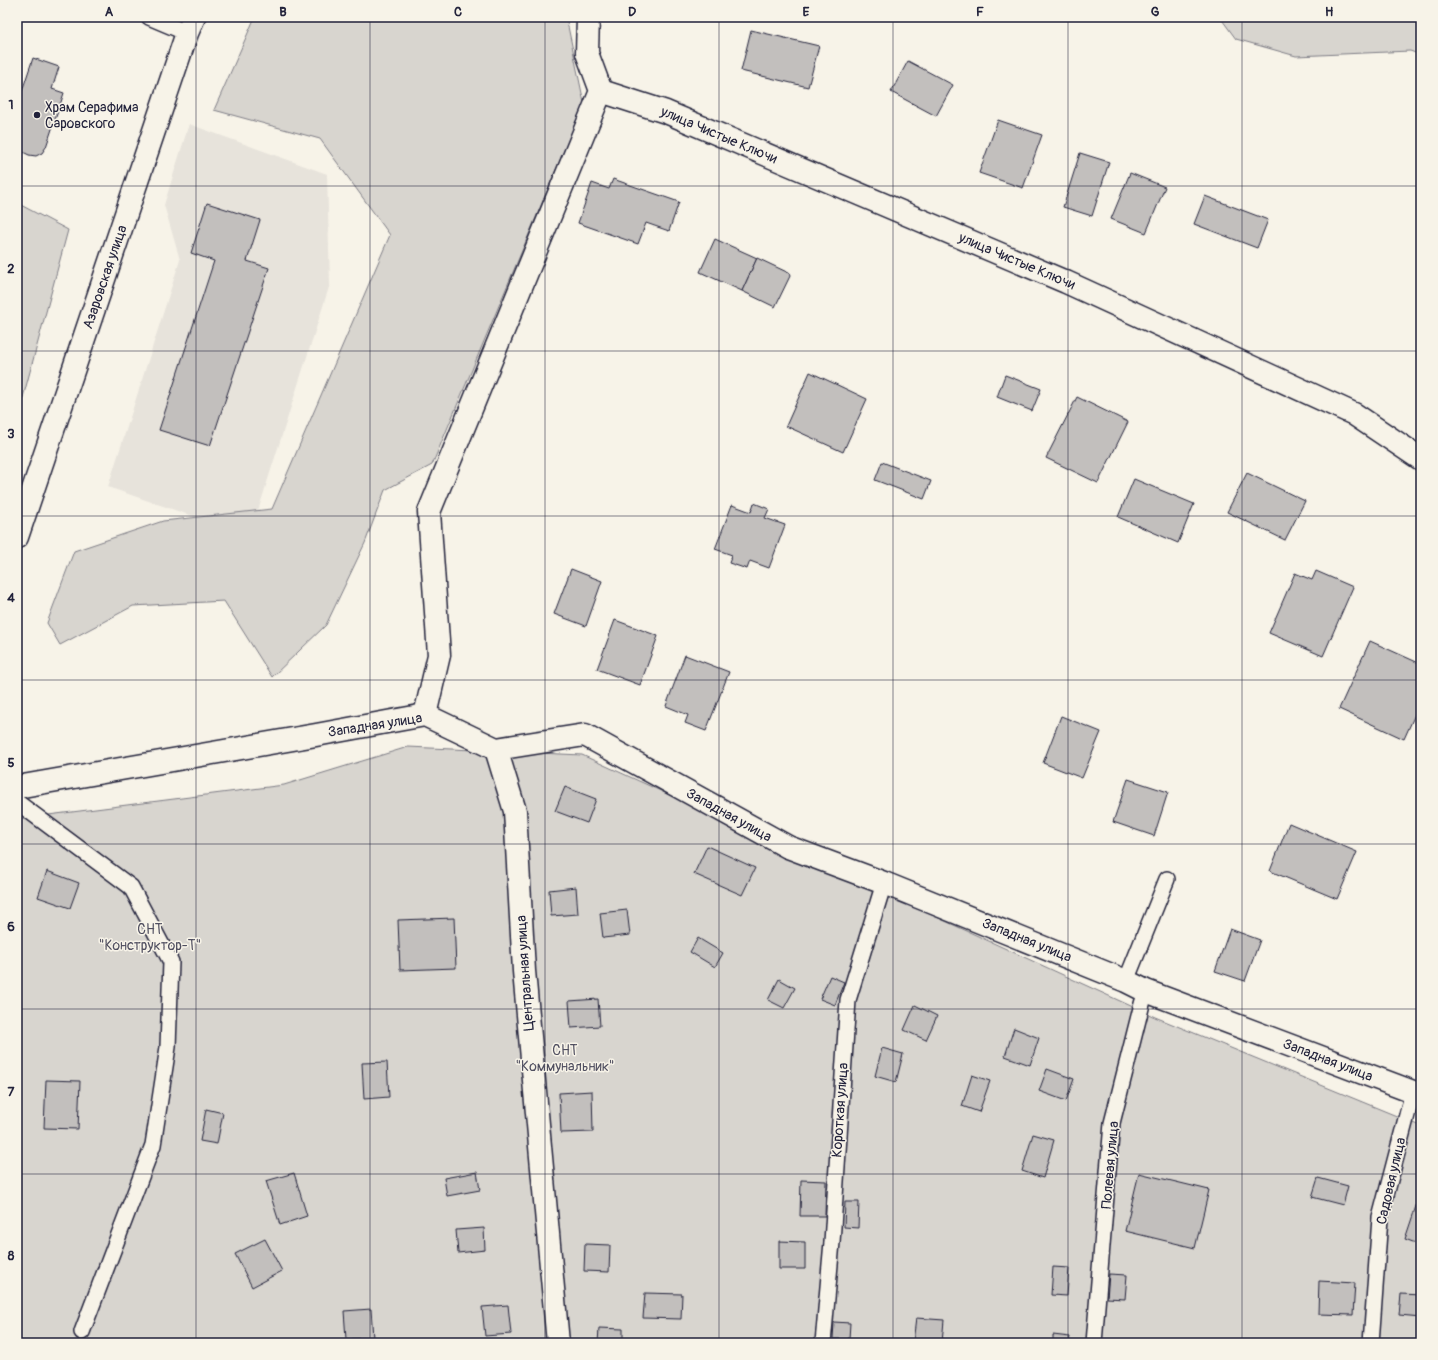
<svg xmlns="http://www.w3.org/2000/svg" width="1438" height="1360" font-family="Pangolin,sans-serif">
<rect width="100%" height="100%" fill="#f7f3e8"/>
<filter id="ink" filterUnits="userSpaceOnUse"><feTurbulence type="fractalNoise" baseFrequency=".025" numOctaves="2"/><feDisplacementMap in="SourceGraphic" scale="8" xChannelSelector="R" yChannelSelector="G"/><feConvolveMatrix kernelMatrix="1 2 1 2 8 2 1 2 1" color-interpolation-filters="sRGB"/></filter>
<g filter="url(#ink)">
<!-- built -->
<polygon fill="#e7e3db" points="189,124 327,174 330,284 250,536 108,487 180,260 164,205"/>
<!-- green -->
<g fill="#d8d5cf" stroke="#7d7c85">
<polygon points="255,17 566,17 584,103 432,465 385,490 365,543 326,625 272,677 224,601 133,606 60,645 47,623 74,551 163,521 272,509 390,235 320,139 214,110"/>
<polygon points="1220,17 1421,17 1421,55 1410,51 1296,56 1236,39"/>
<polygon points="17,203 68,230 17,420"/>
<polygon points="408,747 582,755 1155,1017 1421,1126 1421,1343 17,1343 17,819 284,785"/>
</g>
<!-- building -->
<g fill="#c2bfbd" stroke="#22223b">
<polygon points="751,30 819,46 808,87 741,71"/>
<polygon points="33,58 59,67 52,89 64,93 46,147 42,153 36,156 29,155 23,152 18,137 17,138 17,89 22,91"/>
<polygon points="908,61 953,85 936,116 891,92"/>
<polygon points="998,120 1042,135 1023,188 979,173"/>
<polygon points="1080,153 1109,162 1092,216 1063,207"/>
<polygon points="1130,173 1165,187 1146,233 1111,219"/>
<polygon points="613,179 679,202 669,231 646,223 638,244 578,223 592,183 609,189"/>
<polygon points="1205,196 1268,220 1257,248 1194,224"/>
<polygon points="207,203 260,220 247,261 269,268 210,446 159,430 214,261 191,253"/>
<polygon points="715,239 757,258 742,291 700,272"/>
<polygon points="757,258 791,274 775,307 742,291"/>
<polygon points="810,372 867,399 843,452 786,426"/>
<polygon points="1005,375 1041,389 1032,411 997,397"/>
<polygon points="1077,397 1128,422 1098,483 1046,458"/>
<polygon points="882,462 931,481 924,499 875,480"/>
<polygon points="1247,473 1305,501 1285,540 1227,512"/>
<polygon points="1134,479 1194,504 1178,543 1118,517"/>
<polygon points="754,503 769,509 765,518 785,525 769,568 750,561 747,569 729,563 732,555 715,549 732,505 751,512"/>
<polygon points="571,569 602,581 586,626 554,614"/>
<polygon points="1316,571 1353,587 1323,656 1269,633 1295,573 1312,580"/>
<polygon points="615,620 658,636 640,685 597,669"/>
<polygon points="1370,641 1421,664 1421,701 1404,739 1339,709"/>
<polygon points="685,655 729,672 706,731 685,723 688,715 666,706"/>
<polygon points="1061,716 1101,732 1082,778 1043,763"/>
<polygon points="1128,779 1168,792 1154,836 1113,822"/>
<polygon points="565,787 596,799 587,823 555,811"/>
<polygon points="1289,823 1357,852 1337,899 1270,871"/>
<polygon points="707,846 755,868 742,895 694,874"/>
<polygon points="47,871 79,883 70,908 38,897"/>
<polygon points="576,887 578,914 551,916 549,890"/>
<polygon points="627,910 630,935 603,938 600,913"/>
<polygon points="454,918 456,968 400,970 398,920"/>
<polygon points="1230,929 1260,940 1245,981 1215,971"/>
<polygon points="698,938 723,953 715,967 690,952"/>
<polygon points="830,976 844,982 835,1005 820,999"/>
<polygon points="779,979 795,988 784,1008 768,1000"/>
<polygon points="598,999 600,1026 571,1028 569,1001"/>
<polygon points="915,1005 937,1016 926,1040 904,1030"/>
<polygon points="1014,1028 1039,1038 1030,1065 1005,1056"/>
<polygon points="882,1048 903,1054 896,1082 875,1076"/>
<polygon points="387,1062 389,1097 364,1099 362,1063"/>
<polygon points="1047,1069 1074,1079 1066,1101 1039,1091"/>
<polygon points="972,1075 990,1081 979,1112 962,1106"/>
<polygon points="46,1080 80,1081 78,1129 44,1128"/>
<polygon points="592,1091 593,1132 561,1133 559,1093"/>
<polygon points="206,1109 223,1113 217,1144 200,1141"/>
<polygon points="1033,1134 1054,1140 1043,1178 1022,1171"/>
<polygon points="477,1172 480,1190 447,1196 444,1178"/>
<polygon points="294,1173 307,1216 280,1225 266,1181"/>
<polygon points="1139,1173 1209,1190 1195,1248 1125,1231"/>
<polygon points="1318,1178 1348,1186 1343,1205 1312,1197"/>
<polygon points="801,1180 826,1181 825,1216 800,1216"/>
<polygon points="1420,1194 1421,1195 1421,1245 1405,1239"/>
<polygon points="845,1202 859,1202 858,1228 844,1227"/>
<polygon points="484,1228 485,1250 458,1253 456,1230"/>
<polygon points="265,1239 282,1271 252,1287 235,1254"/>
<polygon points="779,1241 805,1242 805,1269 779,1269"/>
<polygon points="585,1244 610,1245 609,1272 584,1271"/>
<polygon points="1053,1267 1069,1268 1067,1296 1051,1295"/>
<polygon points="1109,1274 1127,1275 1125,1299 1107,1298"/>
<polygon points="1319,1281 1355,1283 1353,1315 1318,1314"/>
<polygon points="645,1293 682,1294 681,1319 643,1318"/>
<polygon points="1401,1294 1421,1295 1421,1317 1399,1315"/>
<polygon points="508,1305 511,1334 485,1336 482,1307"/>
<polygon points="371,1309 373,1338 346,1339 344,1311"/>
<polygon points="916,1318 944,1320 942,1343 913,1343"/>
<polygon points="834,1322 850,1323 849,1339 833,1339"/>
<polygon points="599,1328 623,1329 623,1343 598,1343"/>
<polygon points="1053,1335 1070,1337 1069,1343 1053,1343"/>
</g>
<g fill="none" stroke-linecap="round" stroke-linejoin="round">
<defs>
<g id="service">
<polyline points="149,17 187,33"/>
<polyline points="17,802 131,887 171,962 168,1047 153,1145 82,1332"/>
<polyline points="1126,981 1167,879"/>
<polyline points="823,1343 832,1242 848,1000 884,883"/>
<polyline points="1094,1343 1112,1123 1142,1004 1146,991"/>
<polyline points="1371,1343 1380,1218 1413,1092"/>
</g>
<g id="minor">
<polyline points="601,91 666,112 1066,282 1354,414 1421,459"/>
<polyline points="425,715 439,655 429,512 601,91 587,53 588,17"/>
<polyline points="496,749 515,811 524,971 558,1343"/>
<polyline points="17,787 316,735 425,715 496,749 585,735 788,847 884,883 1126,981 1146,991 1421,1095"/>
</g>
<polyline id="tertiary" points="17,537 187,33 194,17"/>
</defs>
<!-- service casing -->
<use href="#service" stroke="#22223b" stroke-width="18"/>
<!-- minor casing -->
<use href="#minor" stroke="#22223b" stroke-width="25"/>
<!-- tertiary casing -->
<use href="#tertiary" stroke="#22223b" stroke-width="25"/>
<!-- service -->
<use href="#service" stroke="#f7f3e8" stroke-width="15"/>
<!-- minor -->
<use href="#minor" stroke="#f7f3e8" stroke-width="22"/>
<!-- tertiary -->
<use href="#tertiary" stroke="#f7f3e8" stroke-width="22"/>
</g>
</g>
<!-- grid -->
<path fill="none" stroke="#22223b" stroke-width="1" stroke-opacity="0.55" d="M196,17V1343M370,17V1343M545,17V1343M719,17V1343M893,17V1343M1068,17V1343M1242,17V1343M17,186H1421M17,351H1421M17,516H1421M17,680H1421M17,844H1421M17,1009H1421M17,1174H1421"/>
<!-- markers -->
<circle fill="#22223b" stroke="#f7f3e8" stroke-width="1.5" cx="37" cy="115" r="4"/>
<g text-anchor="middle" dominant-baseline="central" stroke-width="3" stroke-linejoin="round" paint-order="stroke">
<!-- poi labels -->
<g font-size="14" fill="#22223b" stroke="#f7f3e8" text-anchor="start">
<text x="45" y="107">Храм Серафима<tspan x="45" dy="16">Саровского</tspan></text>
</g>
<!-- street labels -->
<g font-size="14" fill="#22223b" stroke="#f7f3e8">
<text transform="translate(719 135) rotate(23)">улица Чистые Ключи</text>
<text transform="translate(1017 261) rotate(23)">улица Чистые Ключи</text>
<text transform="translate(105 277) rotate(-71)">Азаровская улица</text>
<text transform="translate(375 725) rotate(-9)">Западная улица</text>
<text transform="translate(729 815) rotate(29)">Западная улица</text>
<text transform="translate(1027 940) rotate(22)">Западная улица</text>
<text transform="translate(525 973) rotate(-94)">Центральная улица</text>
<text transform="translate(1328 1060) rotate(21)">Западная улица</text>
<text transform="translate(840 1110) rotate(-86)">Короткая улица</text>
<text transform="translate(1110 1165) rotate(-85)">Полевая улица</text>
<text transform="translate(1391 1181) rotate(-77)">Садовая улица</text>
</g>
<!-- park labels -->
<g font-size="14" fill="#504f60" stroke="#f7f3e8">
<text x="150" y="929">СНТ<tspan x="150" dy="16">"Конструктор-Т"</tspan></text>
<text x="565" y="1050">СНТ<tspan x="565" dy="16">"Коммунальник"</tspan></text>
</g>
</g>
<!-- margin -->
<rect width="1438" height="1360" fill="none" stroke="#f7f3e8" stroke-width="44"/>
<rect x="22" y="22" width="1394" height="1316" fill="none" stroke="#22223b" stroke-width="1.5"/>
<g font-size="13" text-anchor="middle" font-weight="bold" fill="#22223b">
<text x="109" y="16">A</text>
<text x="283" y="16">B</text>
<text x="458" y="16">C</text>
<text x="632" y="16">D</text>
<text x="806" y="16">E</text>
<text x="980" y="16">F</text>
<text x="1155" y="16">G</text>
<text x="1329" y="16">H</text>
<text x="11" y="109">1</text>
<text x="11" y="273">2</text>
<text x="11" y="438">3</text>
<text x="11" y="602">4</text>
<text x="11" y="767">5</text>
<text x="11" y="931">6</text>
<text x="11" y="1096">7</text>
<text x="11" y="1260">8</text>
</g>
</svg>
